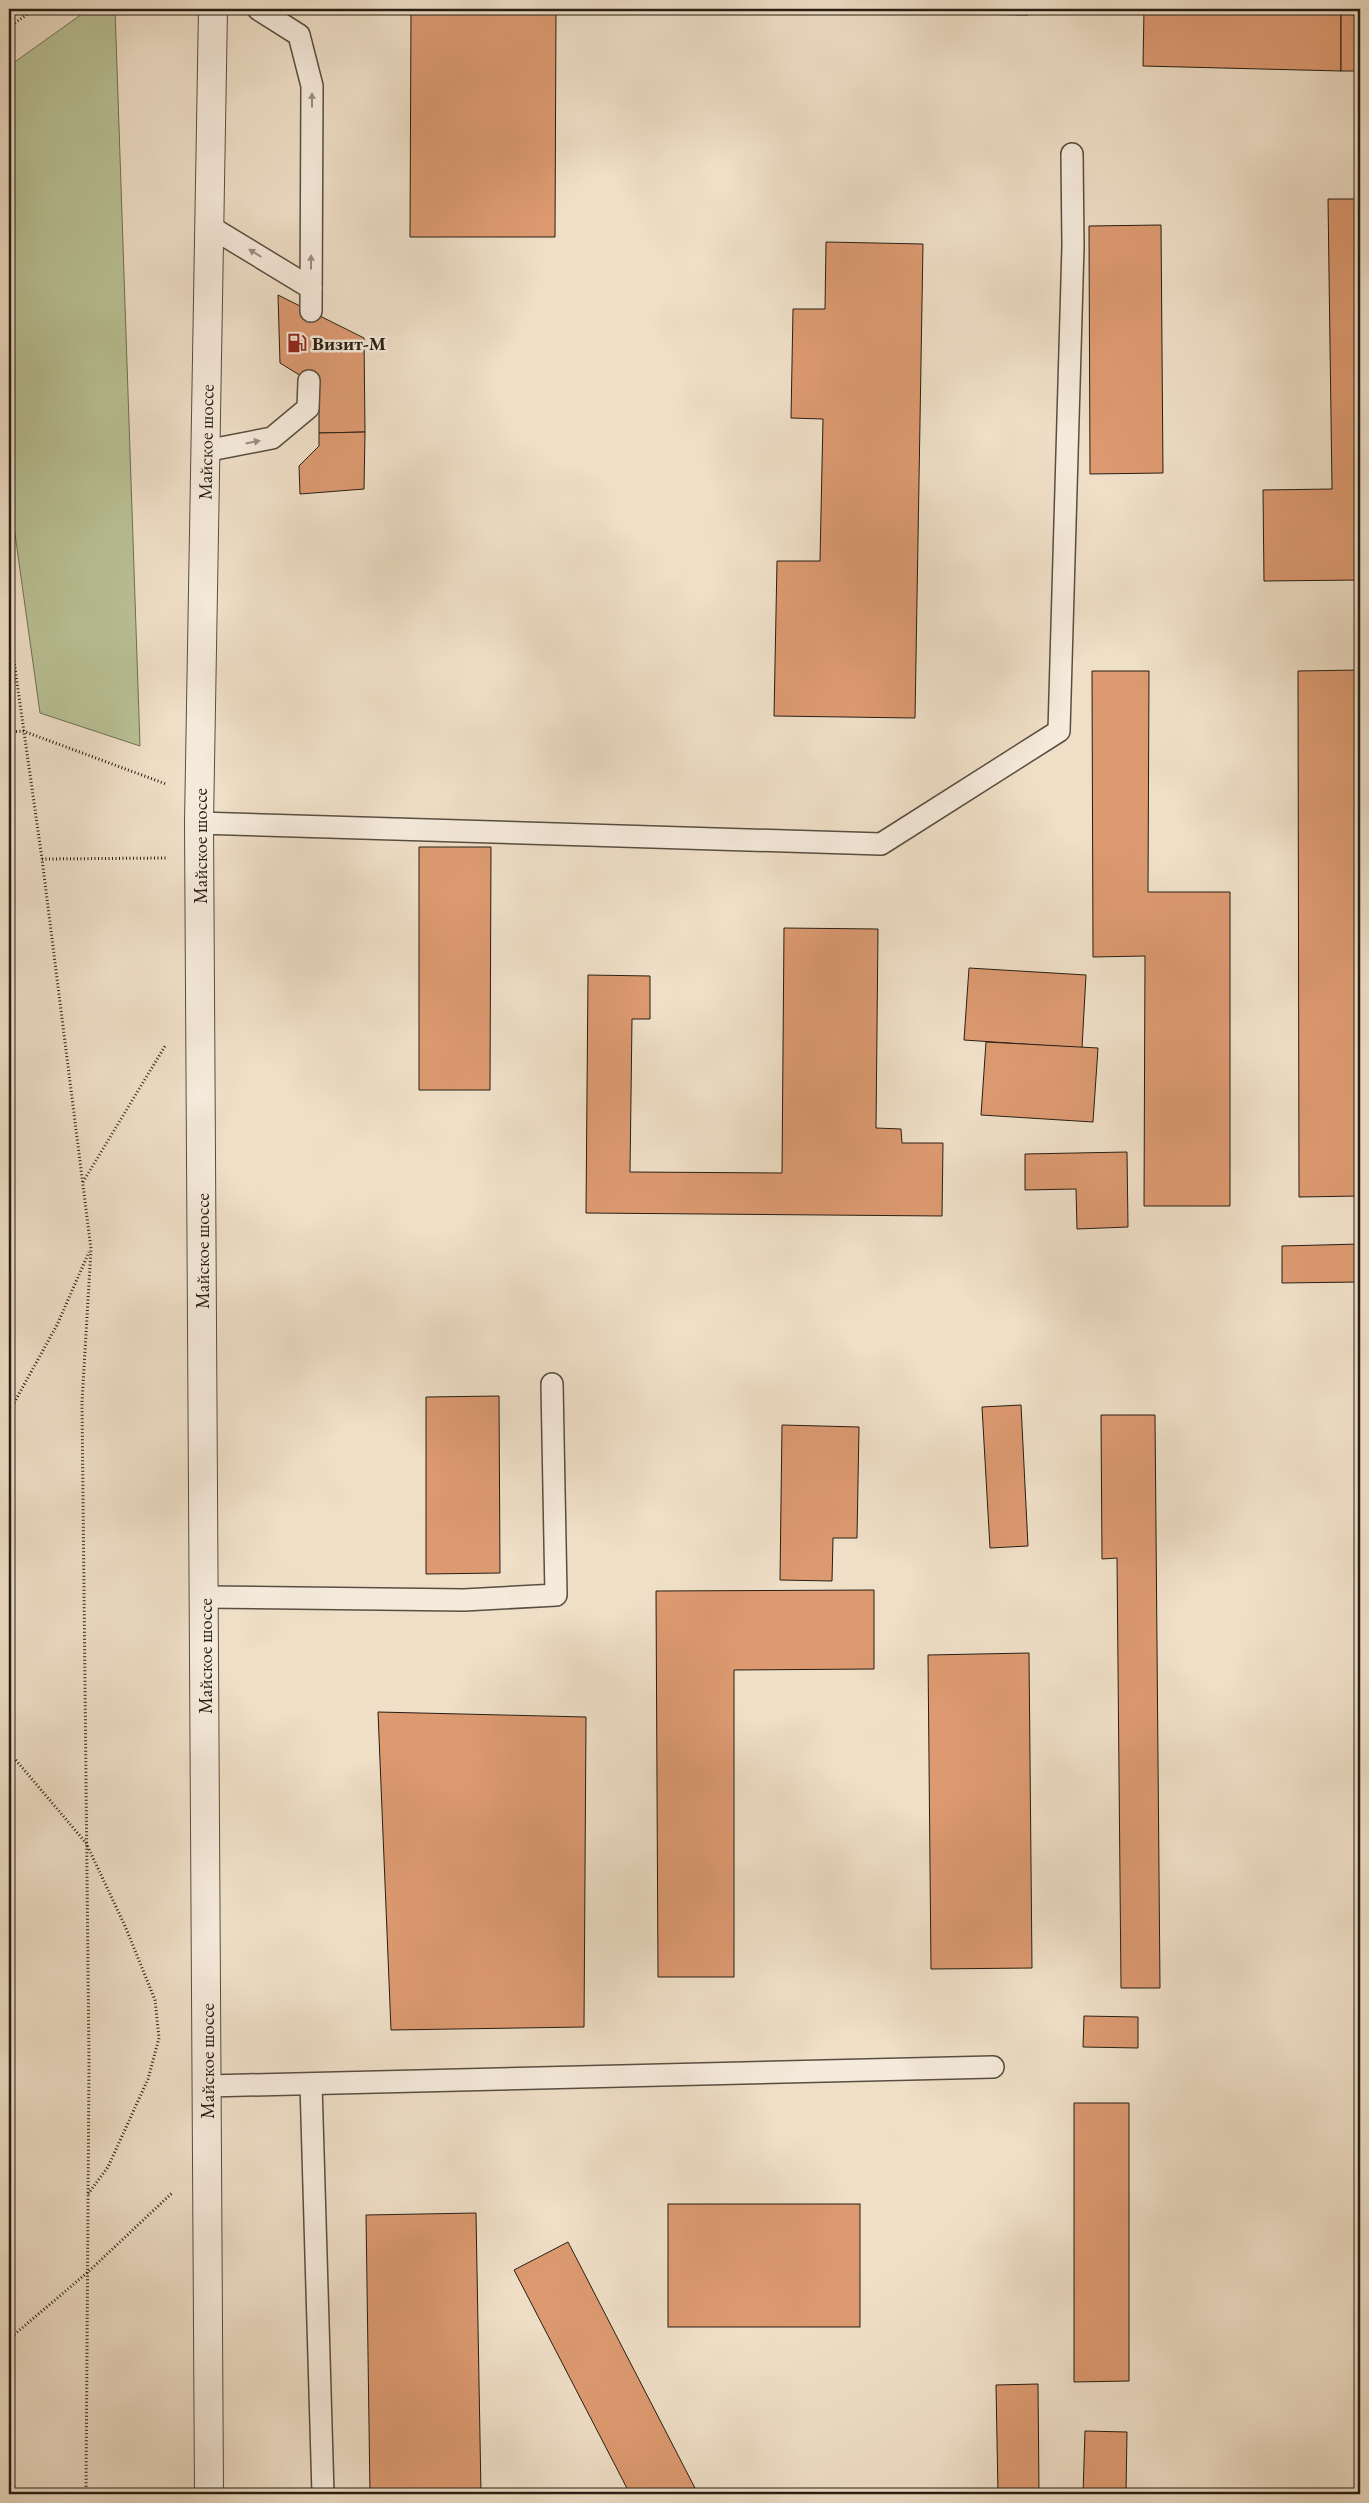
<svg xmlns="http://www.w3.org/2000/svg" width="1369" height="2503" font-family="'EB Garamond',serif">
<rect width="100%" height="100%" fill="#efdfc7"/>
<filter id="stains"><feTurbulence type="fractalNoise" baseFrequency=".004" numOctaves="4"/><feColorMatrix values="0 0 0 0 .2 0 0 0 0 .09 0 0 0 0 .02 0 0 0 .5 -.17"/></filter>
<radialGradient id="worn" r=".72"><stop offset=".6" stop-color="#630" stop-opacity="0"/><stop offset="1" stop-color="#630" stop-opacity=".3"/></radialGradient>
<!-- green -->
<polygon fill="#b9c296" stroke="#707055" points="89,9 115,9 140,746 40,713 9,491 9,66"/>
<!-- building -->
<g fill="#dd9a71" stroke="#271e14">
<polygon points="411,9 556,9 555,237 410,237"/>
<polygon points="969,9 1028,9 1028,15 969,14"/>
<polygon points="1144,9 1341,9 1341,71 1143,66"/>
<rect x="1341" y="9" width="19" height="62"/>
<polygon points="1328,199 1360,199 1360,580 1264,581 1263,490 1332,489"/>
<polygon points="1161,225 1163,473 1090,474 1089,226"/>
<polygon points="826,242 923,244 915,718 774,716 777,561 820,561 823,419 791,418 793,309 825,309"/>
<polygon points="278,295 364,338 365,432 319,433 319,387 280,363"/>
<polygon points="365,432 364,489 300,494 299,466 319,446 319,433"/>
<polygon points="1360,670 1360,1196 1299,1197 1298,671"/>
<polygon points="1092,671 1149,671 1148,892 1230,892 1230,1206 1144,1206 1145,956 1093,957"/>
<polygon points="419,847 491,847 490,1090 419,1090"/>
<polygon points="784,928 878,929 876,1128 901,1129 902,1143 943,1143 942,1216 586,1213 588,975 650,976 650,1019 632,1019 630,1172 782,1173"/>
<polygon points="969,968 1086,975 1082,1048 964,1040"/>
<polygon points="986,1042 1098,1048 1093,1122 981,1115"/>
<polygon points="1127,1152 1128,1227 1077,1229 1076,1189 1025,1190 1025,1154"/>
<polygon points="1360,1244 1360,1282 1282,1283 1282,1246"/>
<polygon points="499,1396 500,1573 426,1574 426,1397"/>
<polygon points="1021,1405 1028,1546 990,1548 982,1407"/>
<polygon points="1101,1415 1155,1415 1160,1988 1121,1988 1117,1558 1102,1559"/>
<polygon points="782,1425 859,1427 857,1538 833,1538 832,1581 780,1580"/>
<polygon points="874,1590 874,1669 734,1670 734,1977 658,1977 656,1591"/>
<polygon points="1029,1653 1032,1968 931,1969 928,1655"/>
<polygon points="378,1712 586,1717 584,2027 391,2030"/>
<polygon points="1084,2016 1138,2017 1138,2048 1083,2047"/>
<polygon points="1074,2103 1129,2103 1129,2381 1074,2382"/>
<rect x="668" y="2204" width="192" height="123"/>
<polygon points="476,2213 481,2494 370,2494 366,2215"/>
<polygon points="568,2242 697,2492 693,2494 630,2494 514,2270"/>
<polygon points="1038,2384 1039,2494 998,2494 996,2385"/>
<polygon points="1085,2431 1127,2432 1126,2494 1083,2494"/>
</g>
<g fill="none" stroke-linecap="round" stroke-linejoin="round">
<defs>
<g id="service">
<polyline points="258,9 299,35 312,86 311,311"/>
<polyline points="209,226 311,288"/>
<polyline points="205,451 272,438 308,408 309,381"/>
<polyline points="199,823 881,844 1059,731 1073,246 1072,154"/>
<polyline points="205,1597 464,1600 556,1595 552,1384"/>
<polyline points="311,2084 323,2494"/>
<polyline points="208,2086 993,2067"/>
</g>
<polyline id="tertiary" points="209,2494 199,823 213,9"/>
</defs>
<!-- service casing -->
<use href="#service" stroke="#594e41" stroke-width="24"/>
<!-- tertiary casing -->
<use href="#tertiary" stroke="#594e41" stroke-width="30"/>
<!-- path -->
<g stroke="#271e14" stroke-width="3" stroke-dasharray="1 2.5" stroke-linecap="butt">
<polyline points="9,27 35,9"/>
<polyline points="9,626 42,859 91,1249 82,1402 89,2062 86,2494"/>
<polyline points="9,732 23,731 166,784"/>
<polyline points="42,859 166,858"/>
<polyline points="83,1182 165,1046"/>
<polyline points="9,1412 57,1325 89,1252"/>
<polyline points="9,1752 86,1843 125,1926 155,2000 159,2038 148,2079 108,2167 88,2194"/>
<polyline points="9,2339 88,2272 172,2193"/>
<polyline points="9,2493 57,2494"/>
</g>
<!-- service -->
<use href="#service" stroke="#f5eadb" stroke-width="21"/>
<!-- tertiary -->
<use href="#tertiary" stroke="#f5eadb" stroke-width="28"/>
</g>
<!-- one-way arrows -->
<defs><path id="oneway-solid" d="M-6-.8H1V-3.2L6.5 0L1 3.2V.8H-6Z" transform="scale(1.25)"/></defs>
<g fill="#988e81">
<use href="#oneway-solid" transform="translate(312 100) rotate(-90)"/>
<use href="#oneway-solid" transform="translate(255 253) rotate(-148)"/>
<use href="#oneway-solid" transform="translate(311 262) rotate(-90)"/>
<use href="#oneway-solid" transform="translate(253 442) rotate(-11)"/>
</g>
<!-- icons -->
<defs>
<symbol id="fuel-bare" viewBox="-9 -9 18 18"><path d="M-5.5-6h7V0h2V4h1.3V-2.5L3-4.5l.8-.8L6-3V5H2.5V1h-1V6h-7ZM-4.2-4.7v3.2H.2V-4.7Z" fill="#8f2418" stroke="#f5eadb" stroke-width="2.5" paint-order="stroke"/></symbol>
</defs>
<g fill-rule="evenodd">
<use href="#fuel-bare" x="283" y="329" width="28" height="28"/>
</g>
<g text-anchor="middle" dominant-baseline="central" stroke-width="5" stroke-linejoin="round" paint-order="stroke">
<!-- poi labels -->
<g font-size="19" font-weight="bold" fill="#271e14" stroke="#f5eadb" text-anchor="start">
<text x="312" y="343">Визит-М</text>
</g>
<!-- street labels -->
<g font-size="19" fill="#271e14" stroke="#f5eadb">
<text transform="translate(206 442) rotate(-89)">Майское шоссе</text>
<text transform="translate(200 846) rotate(-90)">Майское шоссе</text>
<text transform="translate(202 1251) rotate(-90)">Майское шоссе</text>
<text transform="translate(205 1656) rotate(-90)">Майское шоссе</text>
<text transform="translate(207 2061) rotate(-90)">Майское шоссе</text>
</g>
</g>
<!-- margin -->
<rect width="1369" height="2503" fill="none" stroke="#efdfc7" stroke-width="30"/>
<rect x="10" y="10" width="1349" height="2483" fill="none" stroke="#271e14" stroke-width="2.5"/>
<rect x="15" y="15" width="1339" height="2473" fill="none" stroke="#271e14"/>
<rect width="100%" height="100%" filter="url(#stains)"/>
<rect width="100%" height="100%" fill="url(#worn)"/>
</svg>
